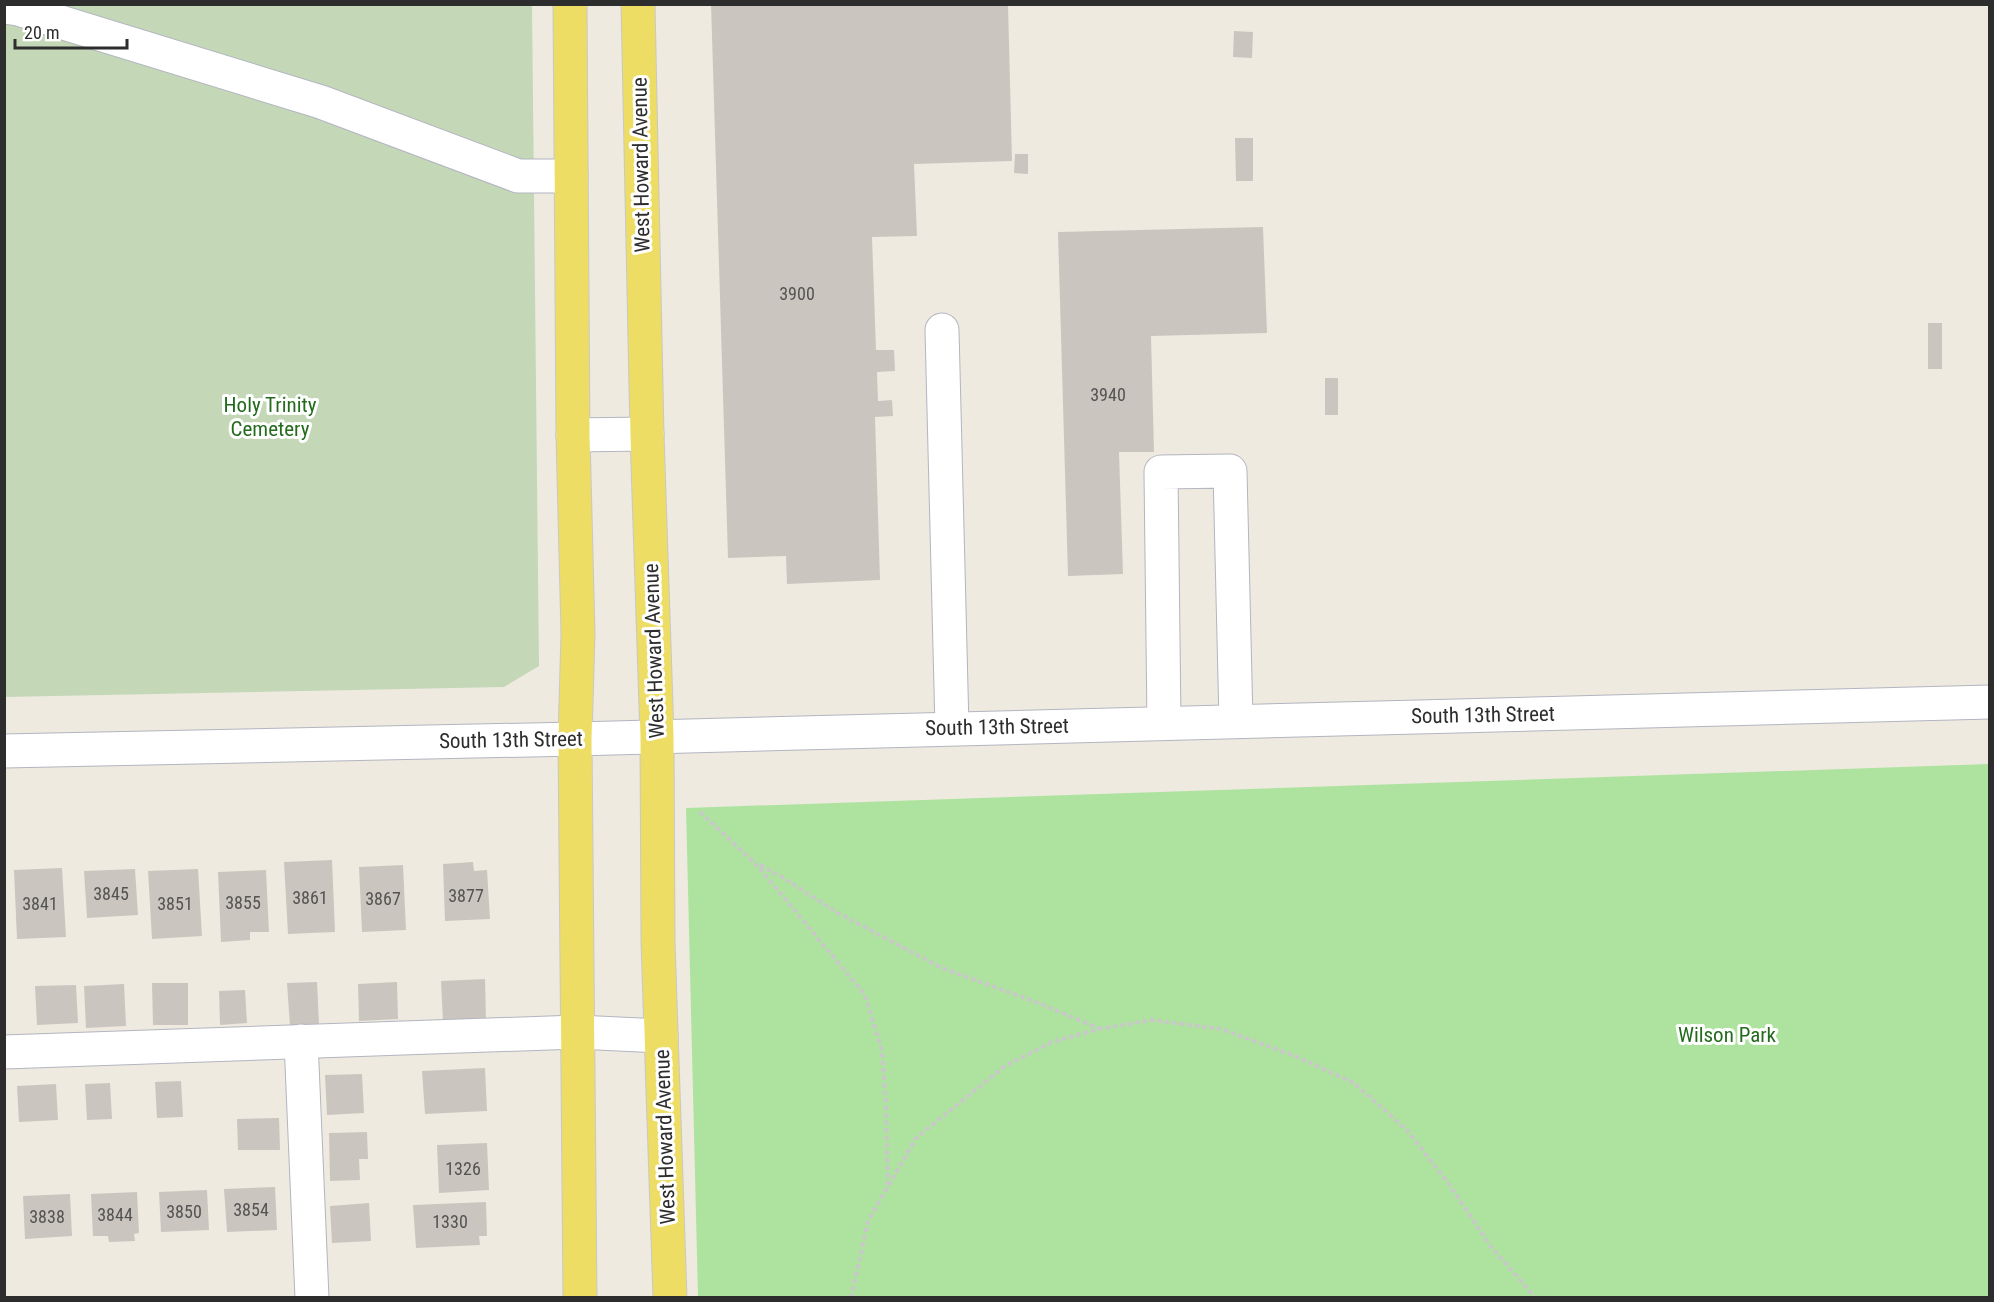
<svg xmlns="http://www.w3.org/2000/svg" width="1994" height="1302" font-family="'Roboto Condensed',sans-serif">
<rect width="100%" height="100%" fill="#eeeae0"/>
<!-- green -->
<polygon fill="#aee39f" points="1989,764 1989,1297 698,1297 686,808"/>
<!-- cemetery -->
<polygon fill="#c4d8b8" points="4,5 532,5 539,666 504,687 5,697"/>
<!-- building -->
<g fill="#cac6bf">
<polygon points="711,4 1008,4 1012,161 914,164 917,236 872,237 876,350 894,350 895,371 877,372 878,401 892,400 893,416 875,417 880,580 787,584 786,556 728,558"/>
<polygon points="1234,31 1253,32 1252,58 1233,57"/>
<polygon points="1235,138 1253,138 1253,181 1236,181"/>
<polygon points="1015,154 1028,154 1028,174 1014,173"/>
<polygon points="1263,227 1267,333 1151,336 1154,452 1119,452 1123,574 1068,576 1058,232"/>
<rect x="1928" y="323" width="14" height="46"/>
<rect x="1325" y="378" width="13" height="37"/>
<polygon points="332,860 335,932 288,934 284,862"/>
<polygon points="473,862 474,871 487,870 490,919 445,921 443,864"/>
<polygon points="403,865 406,930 362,932 359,867"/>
<polygon points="62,868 66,937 17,939 14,870"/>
<polygon points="135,869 138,915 87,918 84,871"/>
<polygon points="198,869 202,936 152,939 148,871"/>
<polygon points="266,870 269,932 250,932 250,940 221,942 218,872"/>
<polygon points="485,979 486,1020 443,1022 441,981"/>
<polygon points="317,982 319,1024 290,1026 287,983"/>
<polygon points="397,982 398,1019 359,1021 358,984"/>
<polygon points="152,983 188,983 188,1025 153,1025"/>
<polygon points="124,984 126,1026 86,1028 84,986"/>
<polygon points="76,985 78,1023 37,1025 35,986"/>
<polygon points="245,990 247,1023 220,1025 219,991"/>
<polygon points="485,1068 487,1111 425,1114 422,1071"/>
<polygon points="362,1074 364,1113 327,1115 325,1075"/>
<polygon points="181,1081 183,1117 157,1118 155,1082"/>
<polygon points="110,1083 112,1119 87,1120 85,1084"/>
<polygon points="56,1084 58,1120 19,1122 17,1086"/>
<polygon points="279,1118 280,1150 238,1150 237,1119"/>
<polygon points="367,1132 368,1159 359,1159 360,1180 330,1181 329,1133"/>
<polygon points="487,1143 489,1190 439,1193 437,1145"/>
<polygon points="275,1187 277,1230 227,1232 224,1189"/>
<polygon points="207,1190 209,1230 161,1232 159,1192"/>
<polygon points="137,1192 139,1233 134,1234 135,1241 109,1242 108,1236 93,1236 91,1194"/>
<polygon points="70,1194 72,1236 25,1239 23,1196"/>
<polygon points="486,1202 487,1236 479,1236 480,1245 416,1248 413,1205"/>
<polygon points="369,1203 371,1241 332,1243 330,1206"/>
</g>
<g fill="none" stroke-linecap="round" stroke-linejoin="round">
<defs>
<g id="minor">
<polyline points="4,7 18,9 321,102 518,176 571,176"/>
<polyline points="942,330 952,728"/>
<polyline points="573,435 647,434"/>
<polyline points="1164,723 1161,472 1230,471 1236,721"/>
<polyline points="4,751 575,739 1990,702"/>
<polyline points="301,1041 312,1298"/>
<polyline points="4,1052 577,1032 661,1036"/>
</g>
<g id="major">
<polyline points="570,4 573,435 578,633 575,739 580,1298"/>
<polyline points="638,4 647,434 657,736 658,942 670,1298"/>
</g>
</defs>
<!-- minor casing -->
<use href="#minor" stroke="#b3b5c0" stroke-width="35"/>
<!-- major casing -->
<use href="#major" stroke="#c8c8c8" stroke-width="35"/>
<!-- path -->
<g stroke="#c8c8c8" stroke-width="4" stroke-dasharray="4.5 3" stroke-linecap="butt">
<polyline points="700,812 756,864 865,995 882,1051 886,1105 888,1187"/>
<polyline points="760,865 785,879 838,913 942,968 1041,1004 1098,1028"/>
<polyline points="851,1298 868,1221 916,1138 1005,1066 1052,1042 1099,1029 1152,1020 1221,1029 1295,1056 1354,1083 1407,1130 1448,1183 1492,1248 1536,1298"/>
</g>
<!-- minor -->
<use href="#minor" stroke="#fff" stroke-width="33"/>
<!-- major -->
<use href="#major" stroke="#eedd65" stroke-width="33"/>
</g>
<g text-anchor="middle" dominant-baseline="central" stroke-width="6" stroke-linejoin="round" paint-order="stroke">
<!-- number labels -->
<g font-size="18" fill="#545352">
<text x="797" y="293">3900</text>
<text x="1108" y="394">3940</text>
<text x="111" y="893">3845</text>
<text x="466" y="895">3877</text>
<text x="310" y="897">3861</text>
<text x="383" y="898">3867</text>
<text x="243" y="902">3855</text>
<text x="40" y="903">3841</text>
<text x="175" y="903">3851</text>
<text x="463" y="1168">1326</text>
<text x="251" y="1209">3854</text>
<text x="184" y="1211">3850</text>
<text x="115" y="1214">3844</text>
<text x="47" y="1216">3838</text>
<text x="450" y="1221">1330</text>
</g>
<!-- street labels -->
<g font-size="21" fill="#2d2d2d" stroke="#fff">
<text transform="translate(641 165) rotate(-91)">West Howard Avenue</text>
<text transform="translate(654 651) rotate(-92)">West Howard Avenue</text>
<text transform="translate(1483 715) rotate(-1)">South 13th Street</text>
<text transform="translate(997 727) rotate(-1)">South 13th Street</text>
<text transform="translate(511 740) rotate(-1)">South 13th Street</text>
<text transform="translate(665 1137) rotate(-92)">West Howard Avenue</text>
</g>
<!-- park labels -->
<g font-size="21" fill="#246b1d" stroke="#fff">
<text x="270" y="405">Holy Trinity<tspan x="270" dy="24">Cemetery</tspan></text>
<text x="1727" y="1035">Wilson Park</text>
</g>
</g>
<!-- border -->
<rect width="1994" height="1302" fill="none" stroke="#2d2d2d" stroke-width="12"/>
<!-- scale -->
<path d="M15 39v9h112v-9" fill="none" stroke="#2d2d2d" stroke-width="3"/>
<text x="24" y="39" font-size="18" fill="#2d2d2d" stroke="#ffffff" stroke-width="4.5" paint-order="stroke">20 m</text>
</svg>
